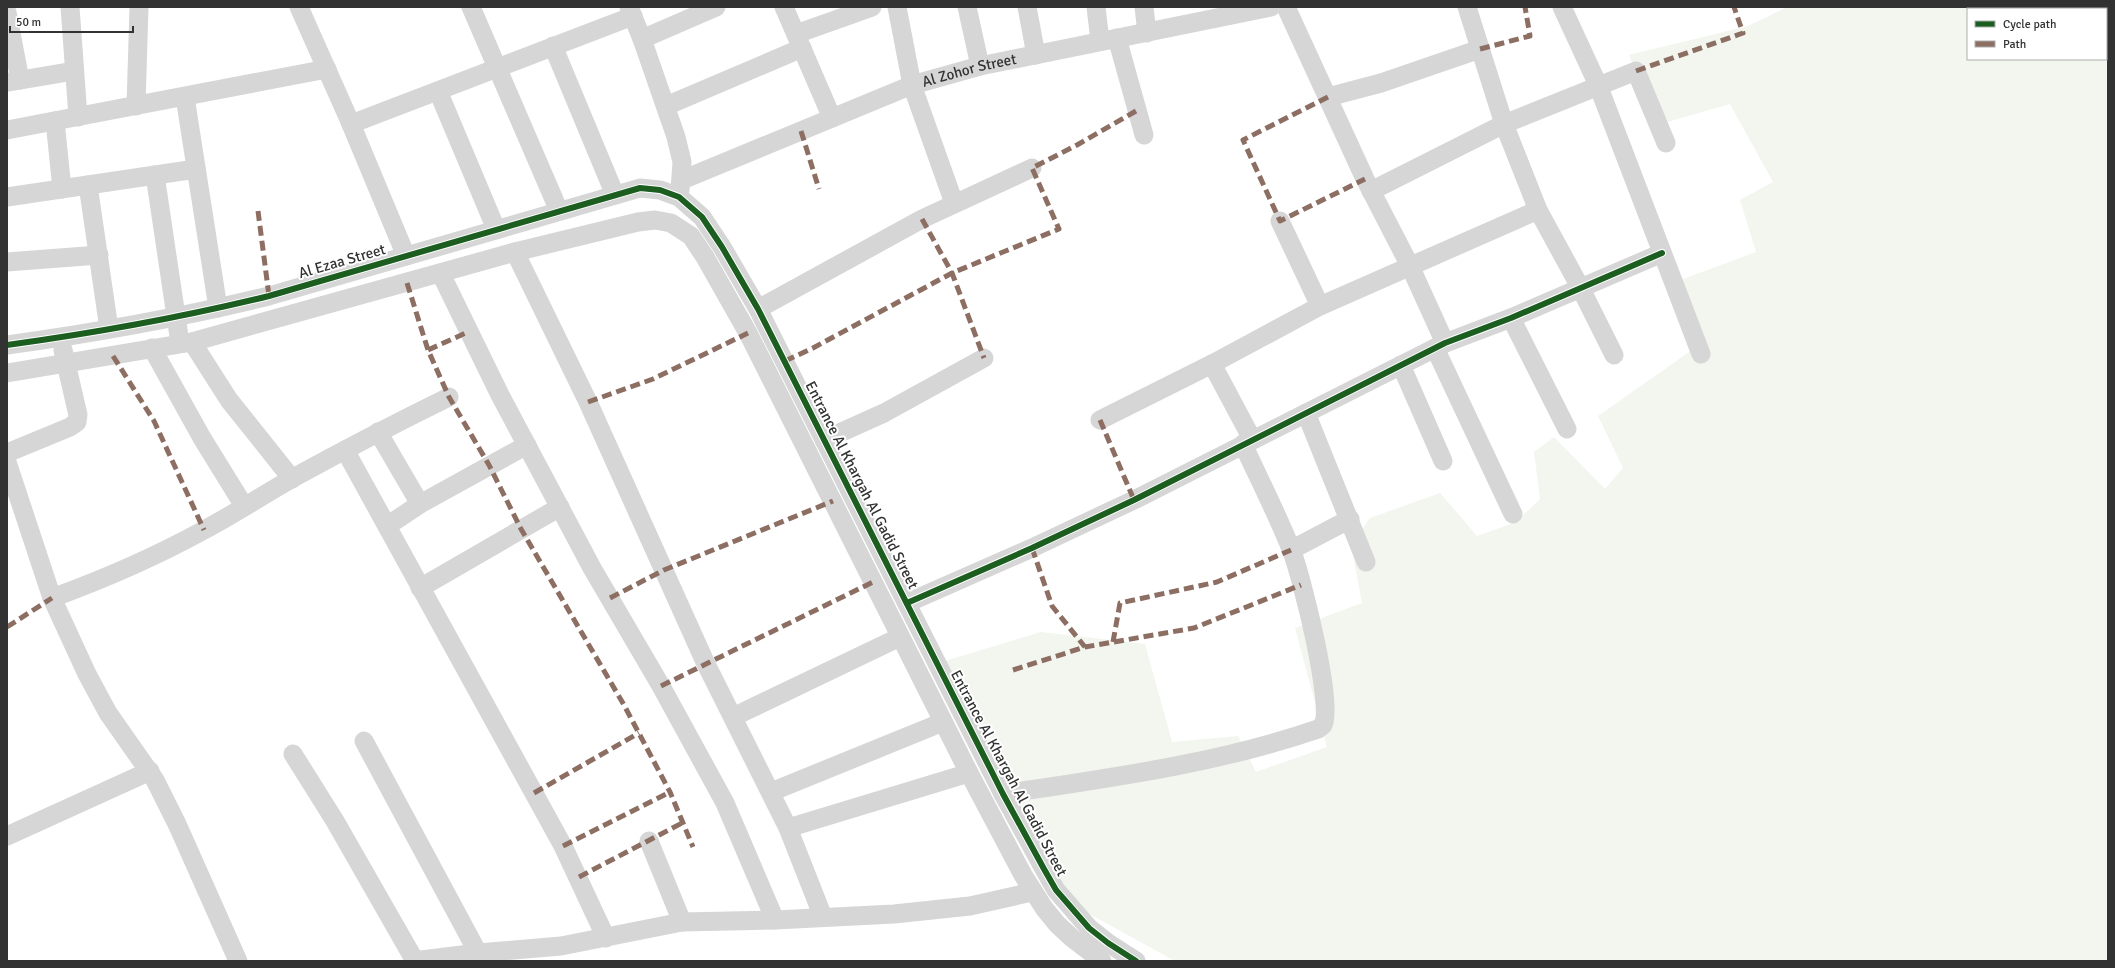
<svg xmlns="http://www.w3.org/2000/svg" width="2115" height="968" font-family="Signika,sans-serif">
<rect width="100%" height="100%" fill="#fff"/>
<!-- green -->
<path fill="#f2f6ee" fill-rule="evenodd" d="M1787,7H2108V961H1175L1082,910L1040,872L928,666L1041,632L1145,644L1172,742L1238,736L1256,772L1327,747L1295,628L1362,603L1351,544L1370,518L1440,493L1477,536L1516,522L1540,499L1534,452L1554,437L1605,489L1623,468L1598,416L1692,350L1667,285L1756,252L1740,200L1773,182L1730,104L1657,125L1629,55L1748,26ZM1968,9H2106V59H1968Z"/>
<g fill="none" stroke-linecap="round" stroke-linejoin="round">
<!-- street -->
<g stroke="#d6d6d6" stroke-width="19">
<polyline points="70,7 78,117"/>
<polyline points="299,7 351,124 406,256"/>
<polyline points="471,7 559,211"/>
<polyline points="629,7 642,39 676,137 682,162 680,190"/>
<polyline points="784,7 832,118"/>
<polyline points="897,7 912,85 954,203"/>
<polyline points="967,7 980,66"/>
<polyline points="1027,7 1036,55"/>
<polyline points="1096,7 1100,41"/>
<polyline points="1144,7 1147,33"/>
<polyline points="1286,7 1365,179 1410,266 1445,343"/>
<polyline points="1467,7 1504,124 1538,210 1580,287 1614,355"/>
<polyline points="1562,7 1598,85 1701,354"/>
<polyline points="7,12 20,80"/>
<polyline points="796,34 872,7"/>
<polyline points="1117,38 1144,135"/>
<polyline points="642,39 716,7"/>
<polyline points="553,46 615,195"/>
<polyline points="9,82 74,71"/>
<polyline points="438,91 496,229"/>
<polyline points="185,97 218,308"/>
<polyline points="1328,97 1381,83 1480,49"/>
<polyline points="136,106 139,7"/>
<polyline points="666,106 802,48"/>
<polyline points="55,121 62,189"/>
<polyline points="351,124 633,16"/>
<polyline points="7,130 327,69"/>
<polyline points="155,175 180,343"/>
<path id="s1" d="M682,180L912,85L980,66L1271,7"/>
<polyline points="88,185 109,329"/>
<polyline points="1371,191 1504,124 1636,71 1666,143"/>
<polyline points="7,197 196,169"/>
<polyline points="1280,221 1320,306"/>
<polyline points="515,252 588,402 706,664 788,828 823,917"/>
<polyline points="7,262 99,255"/>
<polyline points="441,274 500,395 592,568 661,686 725,803 775,920"/>
<polyline points="758,309 922,219 1032,168"/>
<polyline points="1511,318 1567,429"/>
<polyline points="192,342 229,400 292,479"/>
<path d="M7,345C95,333 183,317 269,296L640,188L660,190L679,197L702,217L722,247L758,309L1003,794L1044,869L1056,890L1089,928L1108,943L1136,961"/>
<polyline points="152,348 202,438 244,506"/>
<polyline points="1435,348 1513,514"/>
<polyline points="1212,364 1252,439"/>
<polyline points="1401,365 1443,461"/>
<polyline points="7,373 192,342 515,252 638,222 655,220 671,223 691,236 705,257 748,333 969,773 1023,875 1044,908 1057,924 1072,938 1102,961"/>
<polyline points="1306,413 1366,562"/>
<polyline points="1100,420 1212,364 1320,306 1538,210"/>
<polyline points="378,432 420,504"/>
<polyline points="824,440 884,413 984,358"/>
<polyline points="345,450 563,846 606,938"/>
<polyline points="7,453 70,427 77,422 78,415 63,350"/>
<polyline points="7,462 52,598 87,674 108,713 155,780 177,824 238,961"/>
<polyline points="387,526 420,504 527,445"/>
<polyline points="1291,550 1350,519"/>
<polyline points="420,588 560,507"/>
<path d="M52,598C104,579 155,557 204,530C234,514 263,495 293,478C344,450 396,423 449,397"/>
<polyline points="907,603 1032,548 1134,500 1445,343 1511,318 1662,253"/>
<polyline points="733,717 900,637"/>
<polyline points="364,741 478,953"/>
<polyline points="293,754 335,821 415,961"/>
<polyline points="771,792 943,722"/>
<path d="M1003,794C1109,778 1216,764 1318,729L1323,725C1334,705 1301,574 1291,549C1277,514 1259,479 1243,444"/>
<polyline points="788,828 969,773"/>
<polyline points="7,836 150,771"/>
<polyline points="649,841 682,922"/>
<polyline points="413,961 478,953 561,946 682,922 775,920 894,914 970,906 1032,892"/>
</g>
<!-- quiet -->
<g stroke="#8d6e63" stroke-width="5" stroke-dasharray="10 5" stroke-linecap="butt">
<polyline points="1480,49 1530,36 1525,7"/>
<polyline points="1636,71 1743,33 1734,7"/>
<polyline points="1328,97 1243,140 1280,221 1365,179"/>
<polyline points="801,131 819,189"/>
<polyline points="258,211 269,296"/>
<polyline points="922,219 952,273 984,358"/>
<polyline points="407,283 428,350 449,397 489,465 521,529 624,705 670,792 693,847"/>
<polyline points="428,350 468,332"/>
<polyline points="113,356 154,421 204,530"/>
<polyline points="785,361 813,348 952,273 1059,229 1032,168 1077,145 1136,111"/>
<polyline points="588,402 653,379 748,333"/>
<polyline points="1100,420 1134,500"/>
<polyline points="1032,548 1052,606 1085,647"/>
<polyline points="610,598 664,570 833,501"/>
<polyline points="7,627 52,598"/>
<polyline points="1113,642 1120,603 1217,582 1291,550"/>
<polyline points="1013,670 1085,647 1194,628 1301,585"/>
<polyline points="661,686 873,582"/>
<polyline points="534,793 639,733"/>
<polyline points="563,846 670,792"/>
<polyline points="579,877 684,822"/>
</g>
<defs>
<g id="cycleway">
<path d="M7,345C95,333 183,317 269,296L640,188L660,190L679,197L702,217L722,247L758,309L1003,794L1044,869L1056,890L1089,928L1108,943L1136,961"/>
<polyline points="907,603 1032,548 1134,500 1445,343 1511,318 1662,253"/>
</g>
</defs>
<!-- cycleway casing -->
<use href="#cycleway" stroke="#fff" stroke-width="8"/>
<!-- cycleway -->
<use href="#cycleway" stroke="#1b5e20" stroke-width="6"/>
</g>
<g text-anchor="middle" dominant-baseline="central" stroke-width="4" stroke-linejoin="round" paint-order="stroke">
<!-- street labels -->
<g font-size="15" fill="#323232" stroke="#fff">
<text stroke="none"><textPath href="#s1" startOffset="308">Al Zohor Street</textPath></text>
<text transform="translate(342 261) rotate(-16)">Al Ezaa Street</text>
<text transform="translate(862 485) rotate(63)">Entrance Al Khargah Al Gadid Street</text>
<text transform="translate(1009 773) rotate(62)">Entrance Al Khargah Al Gadid Street</text>
</g>
</g>
<!-- border -->
<rect width="2115" height="968" fill="none" stroke="#323232" stroke-width="16"/>
<!-- legend -->
<rect x="1967" y="8" width="140" height="52" fill="#ffffff" stroke="#adadad"/>
<rect x="1975" y="21" width="20" height="6" fill="#1b5e20" stroke="#adadad"/>
<text x="2003" y="28" font-size="12" fill="#323232">Cycle path</text>
<rect x="1975" y="41" width="20" height="6" fill="#8d6e63" stroke="#adadad"/>
<text x="2003" y="48" font-size="12" fill="#323232">Path</text>
<!-- scale -->
<path d="M10 26v6h123v-6" fill="none" stroke="#323232" stroke-width="2"/>
<text x="16" y="26" font-size="12" fill="#323232" stroke="#ffffff" stroke-width="3" paint-order="stroke">50 m</text>
</svg>
